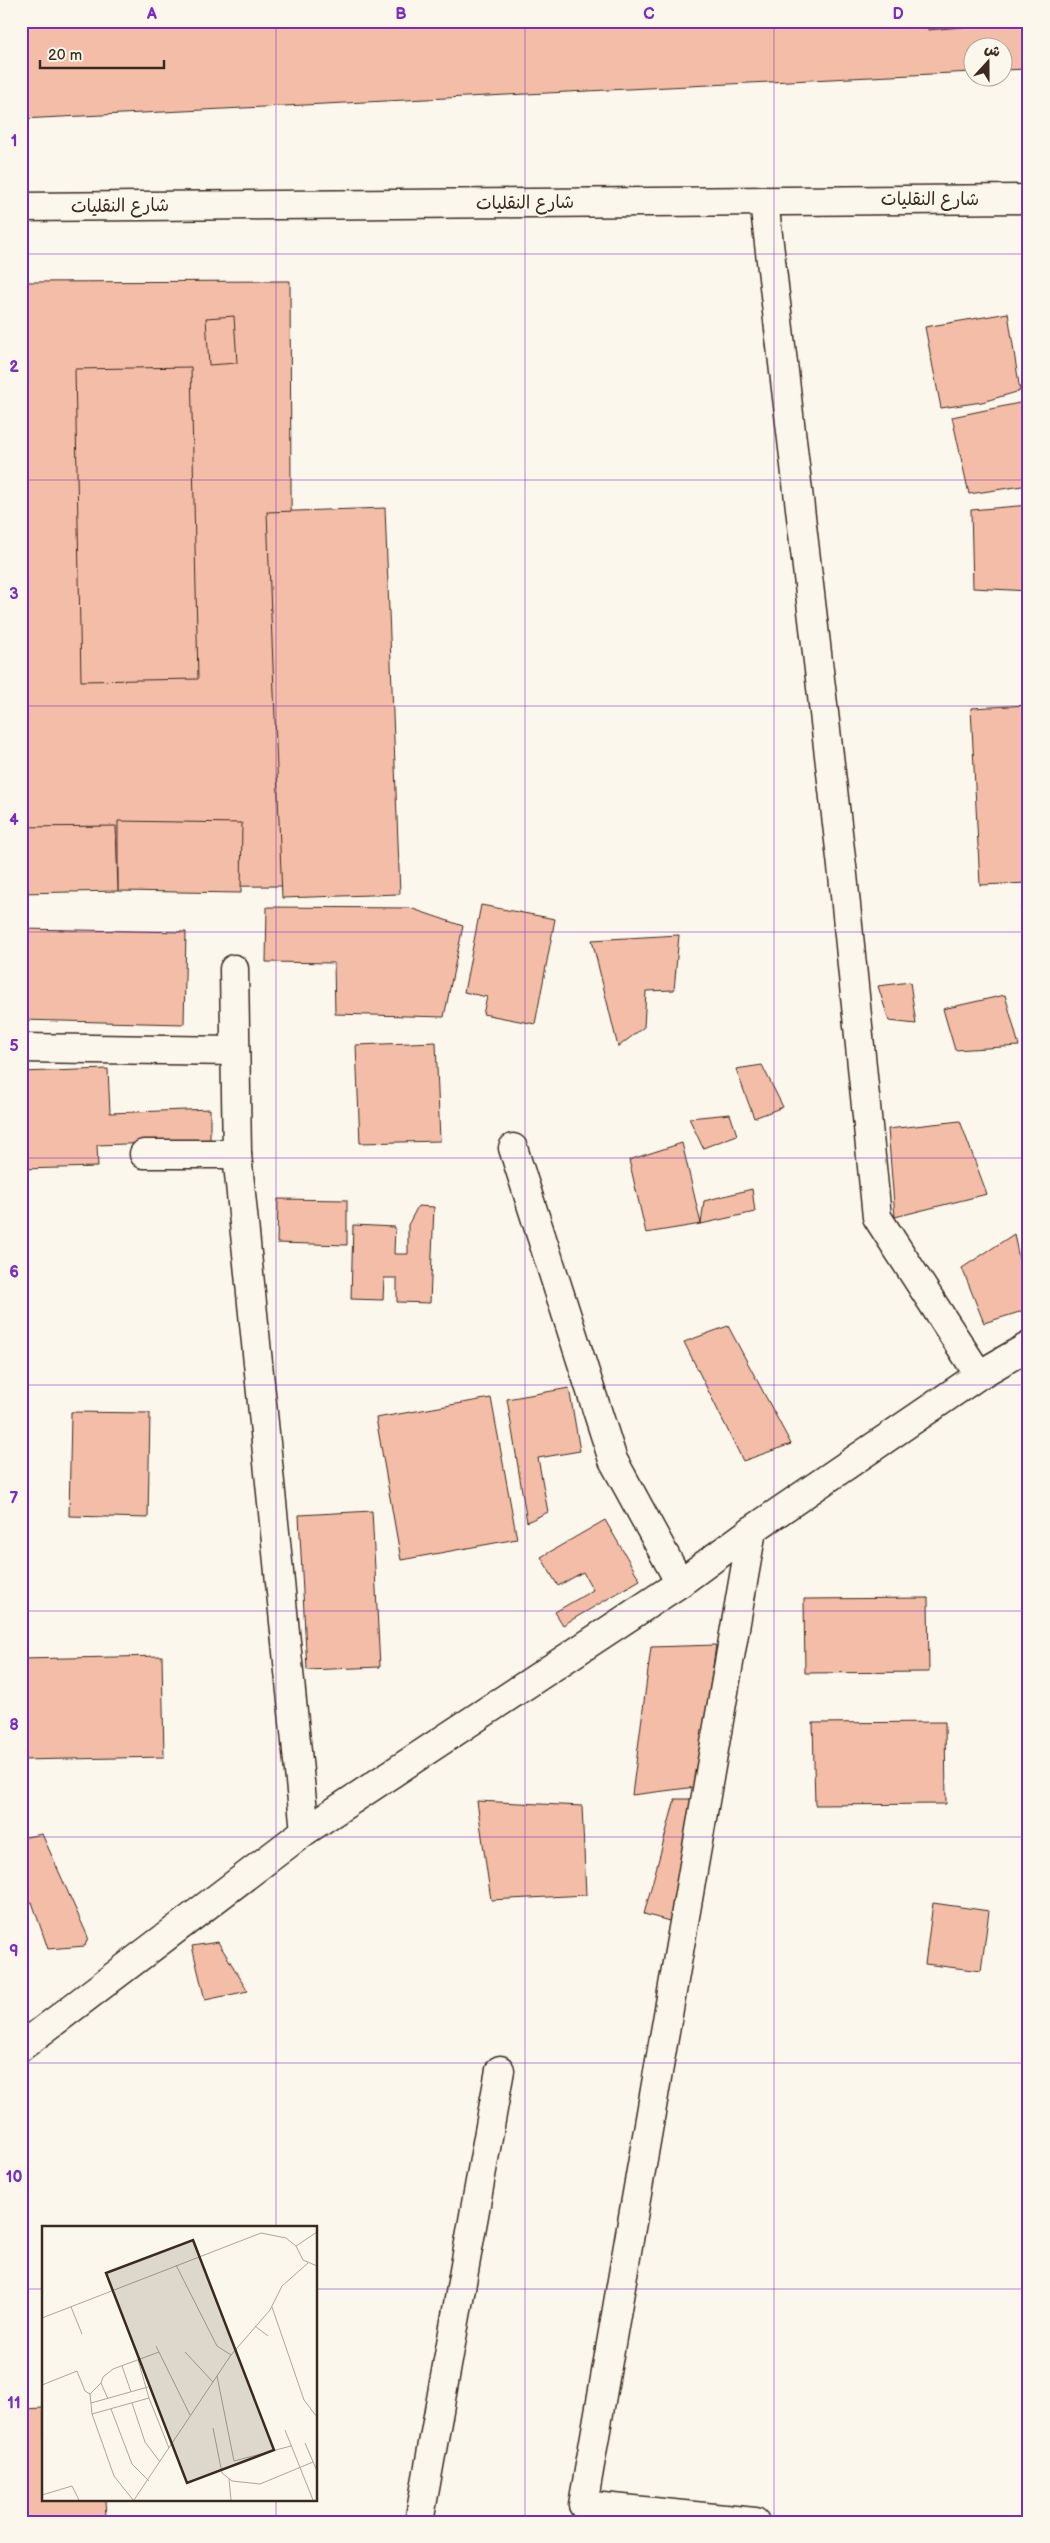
<svg xmlns="http://www.w3.org/2000/svg" width="1050" height="2543" font-family="'Balsamiq Sans','Playpen Sans Arabic',sans-serif">
<rect width="100%" height="100%" fill="#fbf7ec"/>
<filter id="ink" filterUnits="userSpaceOnUse"><feTurbulence type="fractalNoise" baseFrequency=".02" numOctaves="2"/><feDisplacementMap in="SourceGraphic" scale="10" xChannelSelector="R" yChannelSelector="G"/><feConvolveMatrix kernelMatrix="1 2 1 2 8 2 1 2 1" color-interpolation-filters="sRGB"/></filter>
<g filter="url(#ink)">
<!-- building -->
<g fill="#f4bda8" stroke="#3b2a1e">
<polygon points="21,21 1029,21 1029,69 1002,70 1002,48 972,48 972,72 21,119"/>
<polygon points="928,21 1029,21 928,30"/>
<polygon points="290,281 293,886 21,887 21,282"/>
<polygon points="1008,313 1020,391 982,402 941,408 925,327"/>
<polygon points="234,316 237,363 209,365 206,318"/>
<polygon points="191,367 198,679 81,681 75,369"/>
<polygon points="1029,401 1029,485 969,494 952,417"/>
<polygon points="1029,505 1029,591 973,588 971,510"/>
<polygon points="385,508 400,894 282,898 267,512"/>
<polygon points="1029,705 1029,883 980,885 971,708"/>
<polygon points="118,821 242,823 241,893 118,891"/>
<polygon points="116,826 118,891 21,893 21,827"/>
<polygon points="481,905 555,919 535,1024 483,1014 487,997 464,992"/>
<polygon points="1029,906 1029,970 1021,907"/>
<polygon points="267,907 410,908 463,926 444,1017 335,1014 334,963 266,962"/>
<polygon points="21,929 186,932 184,1024 21,1020"/>
<polygon points="679,935 674,990 646,991 644,1027 618,1047 592,940"/>
<polygon points="910,982 916,1024 889,1021 878,986"/>
<polygon points="1005,995 1019,1046 955,1050 943,1009"/>
<polygon points="436,1042 440,1141 360,1143 356,1045"/>
<polygon points="762,1065 783,1107 754,1118 736,1069"/>
<polygon points="108,1069 110,1113 210,1109 210,1141 97,1145 98,1167 21,1169 21,1072"/>
<polygon points="730,1114 737,1135 703,1148 689,1118"/>
<polygon points="960,1121 987,1194 895,1217 888,1129"/>
<polygon points="682,1143 701,1224 646,1233 629,1160"/>
<polygon points="752,1189 755,1212 701,1224 704,1201"/>
<polygon points="278,1199 347,1200 347,1245 277,1243"/>
<polygon points="418,1206 434,1207 430,1303 397,1302 397,1278 384,1278 383,1300 351,1299 353,1225 395,1227 394,1254 408,1254 408,1225"/>
<polygon points="1014,1234 1029,1309 984,1323 962,1268"/>
<polygon points="728,1326 791,1444 743,1461 684,1342"/>
<polygon points="569,1388 580,1451 538,1458 548,1512 527,1522 507,1399"/>
<polygon points="491,1398 517,1539 401,1560 376,1418"/>
<polygon points="71,1412 150,1413 148,1518 69,1516"/>
<polygon points="372,1511 380,1667 307,1670 299,1515"/>
<polygon points="605,1520 640,1580 563,1625 555,1612 593,1590 583,1572 558,1586 541,1557"/>
<polygon points="928,1598 929,1672 805,1673 804,1599"/>
<polygon points="716,1645 696,1787 632,1795 651,1647"/>
<polygon points="162,1656 164,1757 21,1760 21,1659"/>
<polygon points="945,1722 946,1804 815,1805 813,1723"/>
<polygon points="1029,1728 1029,1852 1026,1853 1021,1729"/>
<polygon points="675,1799 698,1799 673,1922 644,1914"/>
<polygon points="477,1801 582,1806 586,1895 491,1900"/>
<polygon points="42,1834 88,1937 85,1946 48,1949 32,1902 21,1901 21,1838"/>
<polygon points="933,1903 989,1911 981,1971 925,1964"/>
<polygon points="218,1942 248,1991 205,2000 192,1946"/>
<polygon points="44,2408 44,2499 105,2499 106,2517 21,2522 21,2409"/>
</g>
<g fill="none" stroke-linecap="round" stroke-linejoin="round">
<defs>
<g id="minor">
<polyline points="764,201 843,875 877,1217 979,1375"/>
<polyline points="21,207 1029,199"/>
<polyline points="234,969 237,1154 305,1831"/>
<polyline points="21,1048 235,1051"/>
<polyline points="513,1148 613,1460 680,1583"/>
<polyline points="144,1154 237,1154"/>
<polyline points="752,1530 583,2505 755,2522"/>
<polyline points="21,2047 305,1831 680,1583 752,1530 979,1375 1029,1346"/>
<polyline points="419,2522 500,2070"/>
</g>
</defs>
<!-- minor casing -->
<use href="#minor" stroke="#3b2a1e" stroke-width="31"/>
<!-- minor -->
<use href="#minor" stroke="#fbf7ec" stroke-width="28"/>
</g>
</g>
<!-- grid -->
<path fill="none" stroke="#7b2cbf" stroke-width="1" stroke-opacity="0.55" d="M276,21V2227M525,21V2522M774,21V2522M21,254H1029M21,480H1029M21,706H1029M21,932H1029M21,1158H1029M21,1385H1029M21,1611H1029M21,1837H1029M21,2063H1029M21,2289H44M316,2289H1029M276,2499V2522"/>
<g text-anchor="middle" dominant-baseline="central" stroke-width="4.5" stroke-linejoin="round" paint-order="stroke">
<!-- street labels -->
<g font-size="18" fill="#3b2a1e" stroke="#fbf7ec">
<text x="930" y="199">شارع النقليات</text>
<text transform="translate(525 203) rotate(-1)">شارع النقليات</text>
<text transform="translate(120 206) rotate(-1)">شارع النقليات</text>
</g>
</g>
<!-- overview -->
<g transform="translate(42 2226)">
<rect width="275" height="275" fill="#fbf7ec"/>
<path fill="none" stroke="#aea59a" stroke-width="1" d="M254,20L275,6M134,39L175,120L189,129M29,81L40,108M230,81L262,174L275,191M0,92L219,7L244,12L254,20L261,34L275,40M213,100L226,110M114,120L148,189M143,126L171,156M96,134L107,172L127,222M80,140L89,166M175,150L192,235L249,220M59,157L66,173M0,159L35,145L43,165L48,168M49,177L106,161M90,177L103,216L118,236M69,183L90,238L107,255M50,188L107,172M171,202L180,247L190,255L218,258L271,236M243,204L271,274M263,217L275,245M187,253L189,274M0,269L30,260L37,274M91,274L72,250L50,188L48,168L59,157L61,151L71,143L117,126M92,274L189,129L228,84L240,60L266,37"/>
<path fill="#3b2a1e" fill-opacity="0.15" stroke="#3b2a1e" stroke-width="2.5" d="M151,14L232,224L145,257L64,47Z"/>
<rect width="275" height="275" fill="none" stroke="#3b2a1e" stroke-width="2.5"/>
</g>
<!-- margin -->
<rect width="1050" height="2543" fill="none" stroke="#fbf7ec" stroke-width="55"/>
<!-- north arrow -->
<g transform="translate(988 62) rotate(21)"><circle r="24" fill="#fbf7ec" stroke="#aea59a"/>
<path d="M0-4L9 19L0 12L-9 19Z" fill="#3b2a1e"/>
<text y="-8" font-size="14" font-weight="bold" text-anchor="middle" fill="#3b2a1e">ش</text>
</g>
<!-- scale -->
<path d="M40 60v8h124v-8" fill="none" stroke="#3b2a1e" stroke-width="2.5"/>
<text x="48" y="60" font-size="15" fill="#3b2a1e" stroke="#fbf7ec" stroke-width="4" paint-order="stroke">20 m</text>
<rect x="28" y="28" width="994" height="2488" fill="none" stroke="#7b2cbf" stroke-width="2"/>
<g font-size="16" text-anchor="middle" font-weight="bold" fill="#7b2cbf">
<text x="152" y="19">A</text>
<text x="401" y="19">B</text>
<text x="649" y="19">C</text>
<text x="898" y="19">D</text>
<text x="14" y="146">1</text>
<text x="14" y="372">2</text>
<text x="14" y="599">3</text>
<text x="14" y="825">4</text>
<text x="14" y="1051">5</text>
<text x="14" y="1277">6</text>
<text x="14" y="1503">7</text>
<text x="14" y="1730">8</text>
<text x="14" y="1956">9</text>
<text x="14" y="2182">10</text>
<text x="14" y="2408">11</text>
</g>
</svg>
